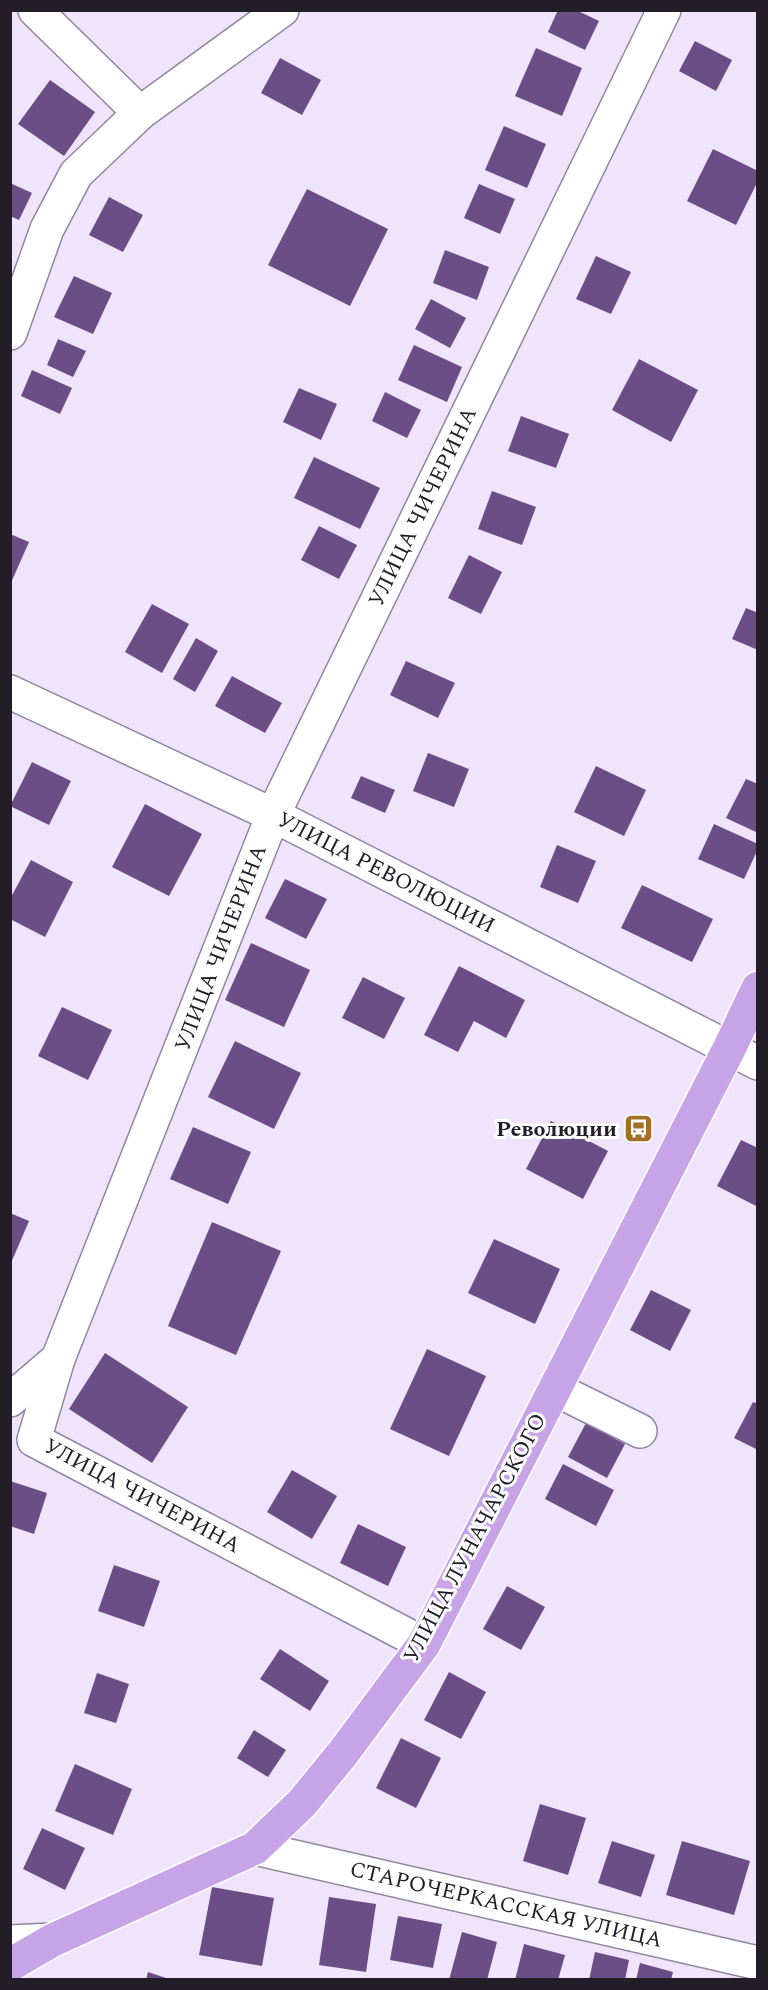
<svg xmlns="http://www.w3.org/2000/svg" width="768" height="1990" font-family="Spectral,serif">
<rect width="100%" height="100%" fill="#efe4fc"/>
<!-- building -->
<g fill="#6c4e87">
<polygon points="558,10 576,10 599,21 585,50 548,32"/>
<polygon points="695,41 732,60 716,91 679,71"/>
<polygon points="536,48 582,68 562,116 515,96"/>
<polygon points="280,58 321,80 302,115 261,93"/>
<polygon points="50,80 95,112 64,156 18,124"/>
<polygon points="504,126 546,144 527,188 485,170"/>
<polygon points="713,149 758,171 758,181 736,225 687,201"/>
<polygon points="10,183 32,193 19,220 10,216"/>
<polygon points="479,184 515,199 500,234 464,218"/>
<polygon points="307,189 388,229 350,306 268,265"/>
<polygon points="109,197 143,215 123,252 89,235"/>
<polygon points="445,250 489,267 477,300 433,283"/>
<polygon points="596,256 631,272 611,314 576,299"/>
<polygon points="74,276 112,293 93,334 54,317"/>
<polygon points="431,299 466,318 450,348 415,329"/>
<polygon points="58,339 86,351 73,377 47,365"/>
<polygon points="414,345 462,367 447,402 398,380"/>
<polygon points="639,359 698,390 671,442 612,410"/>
<polygon points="32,370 72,388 60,414 21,396"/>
<polygon points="299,388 337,404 321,440 283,422"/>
<polygon points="385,392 421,410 407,438 372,421"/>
<polygon points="521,416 569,434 556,468 508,451"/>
<polygon points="314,457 380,488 360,529 294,498"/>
<polygon points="492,491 536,507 522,545 478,529"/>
<polygon points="319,526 357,545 339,579 301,560"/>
<polygon points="10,534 29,542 10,585"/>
<polygon points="469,555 502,572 481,614 448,598"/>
<polygon points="152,604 189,624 162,673 125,652"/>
<polygon points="746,608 758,613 758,650 732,639"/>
<polygon points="196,638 218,651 195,692 173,679"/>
<polygon points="406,661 455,683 438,718 390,695"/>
<polygon points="232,676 282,703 265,733 215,706"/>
<polygon points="428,753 469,769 454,807 413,791"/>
<polygon points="32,762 71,781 49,825 10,806"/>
<polygon points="596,766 646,790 624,836 574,812"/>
<polygon points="361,776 395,790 385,813 351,798"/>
<polygon points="746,779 758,784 758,833 726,818"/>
<polygon points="145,804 202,834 169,896 112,867"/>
<polygon points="714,824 758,844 758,849 744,879 698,859"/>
<polygon points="557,845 596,861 578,903 540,887"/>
<polygon points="31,860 73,882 45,937 10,919 10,899"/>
<polygon points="285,879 327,899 306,939 265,918"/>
<polygon points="642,885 713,919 692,962 621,928"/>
<polygon points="251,943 310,970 284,1027 225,1000"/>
<polygon points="459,966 525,1000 506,1038 474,1021 458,1052 424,1035"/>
<polygon points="363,977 405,998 384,1039 342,1018"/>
<polygon points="62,1007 112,1030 88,1080 38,1056"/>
<polygon points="235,1041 301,1073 274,1129 208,1097"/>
<polygon points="551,1121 608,1151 583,1199 526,1169"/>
<polygon points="193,1127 251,1152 228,1204 170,1179"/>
<polygon points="741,1140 758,1148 758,1207 717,1186"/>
<polygon points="10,1213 29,1221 11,1263 10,1263"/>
<polygon points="212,1222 281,1251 236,1355 168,1326"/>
<polygon points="494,1239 560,1269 535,1324 468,1293"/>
<polygon points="651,1290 691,1310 670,1351 630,1330"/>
<polygon points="427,1349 486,1376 449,1456 390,1429"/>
<polygon points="105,1353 188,1407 152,1463 69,1409"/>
<polygon points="753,1402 758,1404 758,1450 734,1438"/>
<polygon points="586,1423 625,1444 607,1478 568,1457"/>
<polygon points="563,1464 614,1490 596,1526 545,1499"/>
<polygon points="292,1470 337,1496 312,1539 267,1512"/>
<polygon points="10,1481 47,1493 34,1534 10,1526"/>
<polygon points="358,1524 406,1547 388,1586 340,1563"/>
<polygon points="114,1565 160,1581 144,1627 98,1611"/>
<polygon points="507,1586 545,1607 521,1650 483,1629"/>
<polygon points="280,1649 329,1681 310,1711 260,1679"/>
<polygon points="449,1672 486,1692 461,1739 424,1720"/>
<polygon points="97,1673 129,1684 116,1723 84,1713"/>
<polygon points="254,1730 286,1750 268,1777 237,1758"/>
<polygon points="401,1738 441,1758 416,1808 376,1788"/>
<polygon points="75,1764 132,1789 113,1835 55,1811"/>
<polygon points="540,1804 586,1818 568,1875 523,1861"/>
<polygon points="42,1828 85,1848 65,1890 23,1869"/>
<polygon points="612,1841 655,1855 641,1897 598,1883"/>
<polygon points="682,1841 750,1861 734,1915 666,1895"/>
<polygon points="212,1887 274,1898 262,1966 199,1955"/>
<polygon points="329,1897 376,1904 366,1972 319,1965"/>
<polygon points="398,1916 442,1924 433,1968 390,1960"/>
<polygon points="462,1932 497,1942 487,1980 449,1980"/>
<polygon points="524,1944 565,1955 558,1980 515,1980"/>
<polygon points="595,1952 629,1960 625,1980 589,1980"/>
<polygon points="640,1963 673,1972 671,1980 636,1980"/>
<polygon points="148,1972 169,1979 168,1980 146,1980"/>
</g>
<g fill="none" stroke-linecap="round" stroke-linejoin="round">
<defs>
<g id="minor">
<polyline points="35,10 140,113"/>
<polyline points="10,333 47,229 76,174 140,113 282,10"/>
<polyline points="10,692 273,815 758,1063"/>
<polyline points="555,1389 640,1431"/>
<polyline points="10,1400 58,1359"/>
<polyline points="424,1644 34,1440 58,1359 273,815 664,10"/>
<polyline points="255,1848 758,1963"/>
<polyline points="10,1942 53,1940"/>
</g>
<polyline id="major" points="10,1965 53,1940 255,1848 302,1803 343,1753 424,1644 730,1047 758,988"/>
</defs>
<!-- minor casing -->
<use href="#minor" stroke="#9285a0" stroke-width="36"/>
<!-- major casing -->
<use href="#major" stroke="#fff" stroke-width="36"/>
<!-- minor -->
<use href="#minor" stroke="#fff" stroke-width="33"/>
<!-- major -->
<use href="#major" stroke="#c7a3e7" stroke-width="33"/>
</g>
<!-- icons -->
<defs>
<symbol id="bus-square" viewBox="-11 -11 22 22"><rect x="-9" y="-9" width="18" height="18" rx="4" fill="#a07024" stroke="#fff"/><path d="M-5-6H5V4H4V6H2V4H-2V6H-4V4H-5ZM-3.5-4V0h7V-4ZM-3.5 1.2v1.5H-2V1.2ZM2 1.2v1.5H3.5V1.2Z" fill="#fff"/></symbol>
</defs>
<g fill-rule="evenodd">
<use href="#bus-square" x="622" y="1112" width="33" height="33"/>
</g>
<g text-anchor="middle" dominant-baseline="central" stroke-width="6" stroke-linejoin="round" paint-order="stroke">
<!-- street labels -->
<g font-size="22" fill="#221d27" stroke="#fff">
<text transform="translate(423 507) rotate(-64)">УЛИЦА ЧИЧЕРИНА</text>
<text transform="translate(386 873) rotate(27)">УЛИЦА РЕВОЛЮЦИИ</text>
<text transform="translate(221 948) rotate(-69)">УЛИЦА ЧИЧЕРИНА</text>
<text transform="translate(142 1496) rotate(28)">УЛИЦА ЧИЧЕРИНА</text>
<text transform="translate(475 1538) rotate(-62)">УЛИЦА ЛУНАЧАРСКОГО</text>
<text transform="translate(506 1905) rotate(13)">СТАРОЧЕРКАССКАЯ УЛИЦА</text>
</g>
<!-- poi labels -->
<g font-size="22" font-weight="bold" fill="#221d27" stroke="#fff" text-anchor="end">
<text x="617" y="1129">Революции</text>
</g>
</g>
<!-- border -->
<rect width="768" height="1990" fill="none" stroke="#221d27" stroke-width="24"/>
</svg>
